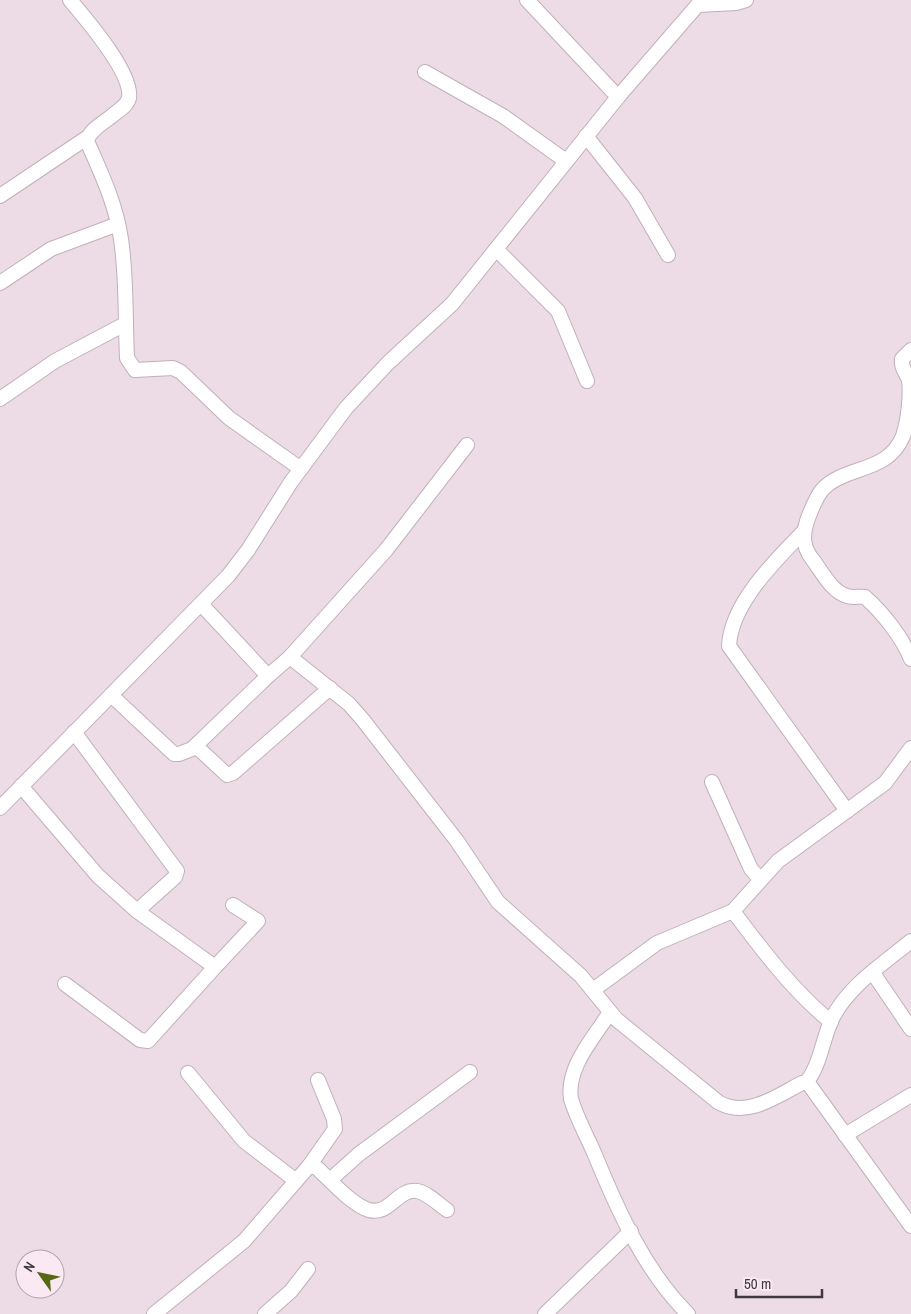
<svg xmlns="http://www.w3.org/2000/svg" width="911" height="1314" font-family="'Archivo Narrow',sans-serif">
<rect width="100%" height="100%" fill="#eddce6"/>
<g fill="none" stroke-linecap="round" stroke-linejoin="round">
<defs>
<g id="street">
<path d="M70,0C86,19 133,73 129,98C127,106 119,110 113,115C105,122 89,130 87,141C101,173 116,204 121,239C127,279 125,318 127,358L135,370L173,368L181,372L229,418L301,469"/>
<polyline points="527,0 618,97"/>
<polyline points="698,5 736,3 746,0"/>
<polyline points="425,72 503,116 566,161"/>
<polyline points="586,136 635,198 668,255"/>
<polyline points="0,196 88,137"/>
<polyline points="496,249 558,311 587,381"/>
<polyline points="0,283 51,249 118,224"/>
<path d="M911,350L902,359C901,368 905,371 909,380C911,395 908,421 903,436C888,474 844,465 822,490C815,499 811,510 807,521C802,536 803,548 813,560C822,572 832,592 847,596C852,598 859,596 865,597C883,613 902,637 911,659"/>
<polyline points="0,399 55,361 125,324"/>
<path d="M804,531C776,560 731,603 729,646L847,811"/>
<path d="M201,604L268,676L290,657L349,704L363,720L457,841L498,902L581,976L616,1019L718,1102C746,1119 777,1096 802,1083H808L911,1226"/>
<polyline points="290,657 386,550 467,445"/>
<polyline points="111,695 174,754 179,754 197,747 227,775 233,773 330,688"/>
<polyline points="74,732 177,871 175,877 137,911"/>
<polyline points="194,747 268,676"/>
<polyline points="712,782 751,869 760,879"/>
<polyline points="21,786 98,876 137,911 215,967 148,1041 140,1040 65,984"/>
<polyline points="0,808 228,576 248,550 291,482 346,408 388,363 452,304 618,97 702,0"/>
<path d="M733,911C763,951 792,990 831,1022"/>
<polyline points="215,967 258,921 233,905"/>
<polyline points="873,973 911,1029"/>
<polyline points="593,990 657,943 733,911 778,861 885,783 911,748"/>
<path d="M610,1012C594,1038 566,1067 571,1099C577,1119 587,1136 595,1155C618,1211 645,1271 688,1314"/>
<polyline points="188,1073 244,1141 295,1180"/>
<path d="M806,1083C821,1064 822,1040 832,1019C848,986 883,964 911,941"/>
<polyline points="845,1135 911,1095"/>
<polyline points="309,1166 335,1129 334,1119 318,1080"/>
<polyline points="330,1180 359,1154 470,1072"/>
<path d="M154,1314L244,1241L309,1166L317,1168C330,1180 352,1205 369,1210C389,1216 398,1188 417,1191C428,1193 438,1204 447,1210"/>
<polyline points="265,1314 291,1291 308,1269"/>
<polyline points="545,1314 631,1231"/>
</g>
</defs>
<!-- street casing -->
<use href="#street" stroke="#c0b0b9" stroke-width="16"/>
<!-- street -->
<use href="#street" stroke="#fff" stroke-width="14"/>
</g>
<!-- north arrow -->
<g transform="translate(40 1274) rotate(303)"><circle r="24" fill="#fae9f3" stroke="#afa3aa"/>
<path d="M0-4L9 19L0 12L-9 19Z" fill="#566814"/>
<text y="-8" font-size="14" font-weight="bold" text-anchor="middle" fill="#3f393d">N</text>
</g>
<!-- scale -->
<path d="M736 1289v8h86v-8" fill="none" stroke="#3f393d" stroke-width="2.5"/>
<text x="744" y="1289" font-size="15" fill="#3f393d" stroke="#fae9f3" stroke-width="4" paint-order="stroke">50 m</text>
</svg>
